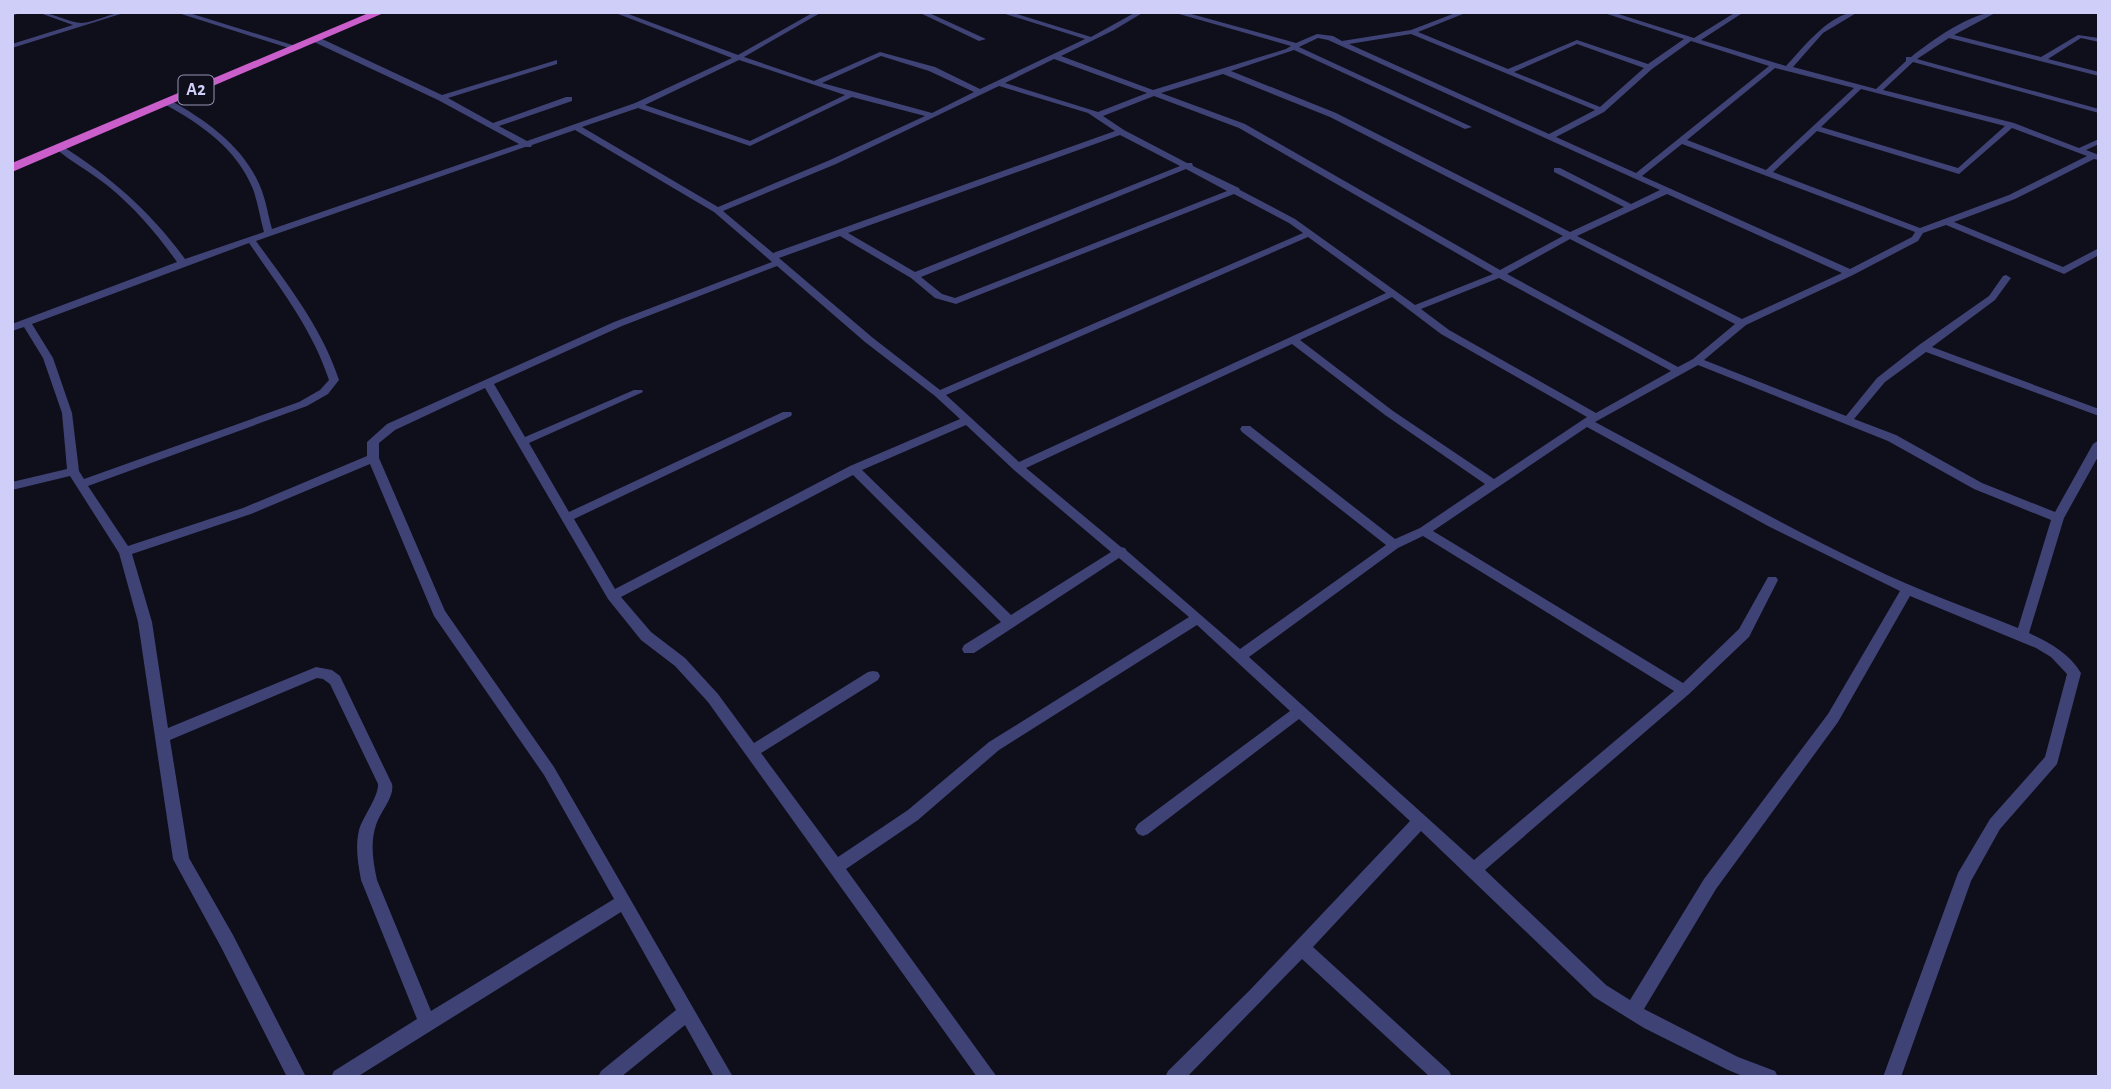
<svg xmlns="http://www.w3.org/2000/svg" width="2111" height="1089" font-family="'Alegreya Sans',sans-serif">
<rect width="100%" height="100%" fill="#0f0e1b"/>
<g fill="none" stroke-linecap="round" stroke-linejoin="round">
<!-- minor -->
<g fill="#3f4274" fill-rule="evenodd">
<polygon points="12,12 22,12 12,16"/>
<path d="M37,12C52,12 69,23 82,23C97,22 111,12 127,12L12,48V44L73,25Z"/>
<polygon points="175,12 186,12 302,48 295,50"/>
<path d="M613,12H623L738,55L814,12H822L744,57L814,81L880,52L935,67L980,89L1085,39L999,12H1010L1091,37L1136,12H1144L1114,30L1061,56L1153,90L1286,49L1291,46L1172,12H1184L1296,43L1317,34L1333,36L1342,41L1411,30L1458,12H1468L1418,32L1508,69L1577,40L1648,64L1684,39L1601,12H1612L1694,38L1736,12H1744L1701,40L1786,66C1804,47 1830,12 1858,12L1823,33L1793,67L1876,89L1906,61V57H1911C1931,41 1971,12 1997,12L1954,35L2041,57L2078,35L2099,38V42L2081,38L2048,59L2099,72V76L1949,38L1917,59L2099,109V113L1913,62L1883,90L2014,123L2079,148L2099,139V144L2086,150L2099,155V160L2094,159L2015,199L1954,222L2063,267L2099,248V255L2064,274L1946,225L1923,233L1918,241L1853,275L1746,325L1704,360L1846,416L1877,378L1919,345L1989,296L2003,276L2006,275L2011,278L1995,300L1932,347L2099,409V416L1926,352L1885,382L1854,419L1896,435L1982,483L2055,512L2093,444L2099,440V455L2064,518L2029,633C2050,643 2069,653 2081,673L2057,764L2000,829L1971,881L1901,1077H1883L1958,873L1990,819L2045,757L2067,674L2051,657L2036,648L1910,596L1838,722L1716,889L1644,1009L1738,1057L1775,1071L1778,1077H1745L1728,1070L1644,1028L1594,997L1421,831L1313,947L1449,1071L1452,1077H1430L1302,959L1187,1077H1165L1168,1071L1250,990L1410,821L1299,719L1148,834L1143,836L1138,834L1135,829L1138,824L1290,711L1197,625L999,750L918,820L846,869L997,1077H977L708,702L675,666L641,640L608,599L485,388L395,430L379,443V458L445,611L554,767L733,1077H714L685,1025L621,1077H598L601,1071L676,1010L621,912L357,1077H331L334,1071L417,1019L361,880C358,863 355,847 359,830C363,817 379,796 378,784L330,684L323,679L317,678L170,740L189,858L233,935L306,1077H287L221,947L173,859L138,622L119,553L70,476L12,490V482L67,469L62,413L43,358L24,327L12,331V324L177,262C157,234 135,208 108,186C91,172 71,162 55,148L62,146C111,177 151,212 185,259L264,232C260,218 258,203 253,189C237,149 201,124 164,104V100H170C207,121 243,146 260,186C266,200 268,215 272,229L519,144L438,100L314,42V38H320L442,95L557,60V64L448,98L493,123L566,97H572V101L499,126L527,141L635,103L732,58ZM1411,34L1595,110L1549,134L1349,44ZM1318,38L1328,40L1660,190L1631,204L1560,168H1554V172L1624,207L1570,232L1336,113L1231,71L1294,50L1465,129L1472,127L1299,47ZM1691,41L1769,66L1636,173L1556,137L1604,112L1652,69ZM1577,44L1644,68L1600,107L1514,72ZM881,56L929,71L974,92L932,113L822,83ZM1054,59L1147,93L1098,112L1005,83ZM739,60L845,95L750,141L645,105ZM1775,68L1854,88L1766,170L1687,140ZM1223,74L1330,117L1563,236L1500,270L1245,124L1161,93ZM999,86L1088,113L1115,131L773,253L723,211L836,164ZM1861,89L2005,126L1958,168L1821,127ZM1154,96L1239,128L1493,274L1415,305L1295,219L1240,190L1239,188L1193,166L1192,163H1187L1124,130L1103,116ZM852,97L925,116L830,160L718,207L582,127L638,108L750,146ZM2012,128L2087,156L2009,195L1920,228L1773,172L1817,131L1959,174ZM575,130L714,212L772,262L614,322L387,424L367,442V456L243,508L128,546L88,486L307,406L328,394L339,380C322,328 288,285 256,241L525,147H531L532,145ZM1120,135L1180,166L915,272L848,233ZM1682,144L1915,232L1912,237L1850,269L1642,176ZM1186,169L1227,191L955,298L942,294L921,277ZM1234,194L1289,223L1303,233L940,390L873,338L779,258L840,236L911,278L935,298L956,304ZM1667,194L1842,273L1742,319L1577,236ZM1308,237L1386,293L1019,462L946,395ZM1570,239L1735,324L1693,359L1678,367L1507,274ZM249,243C279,287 312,328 329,380L320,390L299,402L84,479L79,471L72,413L53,358L32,324ZM777,266L865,342L935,396L960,419L850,466L615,589L574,519L791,416L792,414L791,412H783L569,512L529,443L643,392L642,390H634L525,437L494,384L622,326ZM1499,278L1671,371L1596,413L1449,330L1421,309ZM1392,297L1441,334L1587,417L1494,479L1393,411L1300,340ZM1292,344L1385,415L1485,484L1420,528L1395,539L1250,426H1242L1240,429L1242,432L1386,545L1240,649L1127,551L1125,548L1121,547L1026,468ZM1698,365L1888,441L1974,489L2051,520L2018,628C1968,608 1918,590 1870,567C1777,522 1687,471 1595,422ZM966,425L1014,470L1111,552L1011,615L862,470ZM1587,427L1768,526L1900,591L1828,714L1704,879L1630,1000L1606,985L1485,870L1689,694L1749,637L1778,580L1776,577H1768L1739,629L1683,683L1433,531ZM370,464L434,616L544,775L614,899L431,1011L377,880C373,862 370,843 376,825C380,812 395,797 392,784L340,676L332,670L316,667L168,728L152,622L132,554L251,514ZM853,475L1001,622L964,645L962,649L964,653H974L1119,558L1189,617L989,742L908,810L838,857L761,753L878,680L880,676L878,672L873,671L868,672L754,743L718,694L685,658L651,632L621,597ZM1423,536L1674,691L1474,860L1249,657L1398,548Z"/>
<polygon points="918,12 927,12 986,39 979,41"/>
</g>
<!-- trunk -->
<polygon fill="#ca5eca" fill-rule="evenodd" points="371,12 386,12 12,172 12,163"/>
</g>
<g text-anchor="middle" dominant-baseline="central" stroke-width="5" stroke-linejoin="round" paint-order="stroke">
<!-- shield labels -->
<rect fill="#0f0e1b" stroke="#9594b6" stroke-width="2" x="178.5" y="75.5" width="35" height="29" rx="5"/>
<g font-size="18" font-weight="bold" fill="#cfcef8">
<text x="196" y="90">A2</text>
</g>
</g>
<!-- border -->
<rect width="2111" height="1089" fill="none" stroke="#cfcef8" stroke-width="28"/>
</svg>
